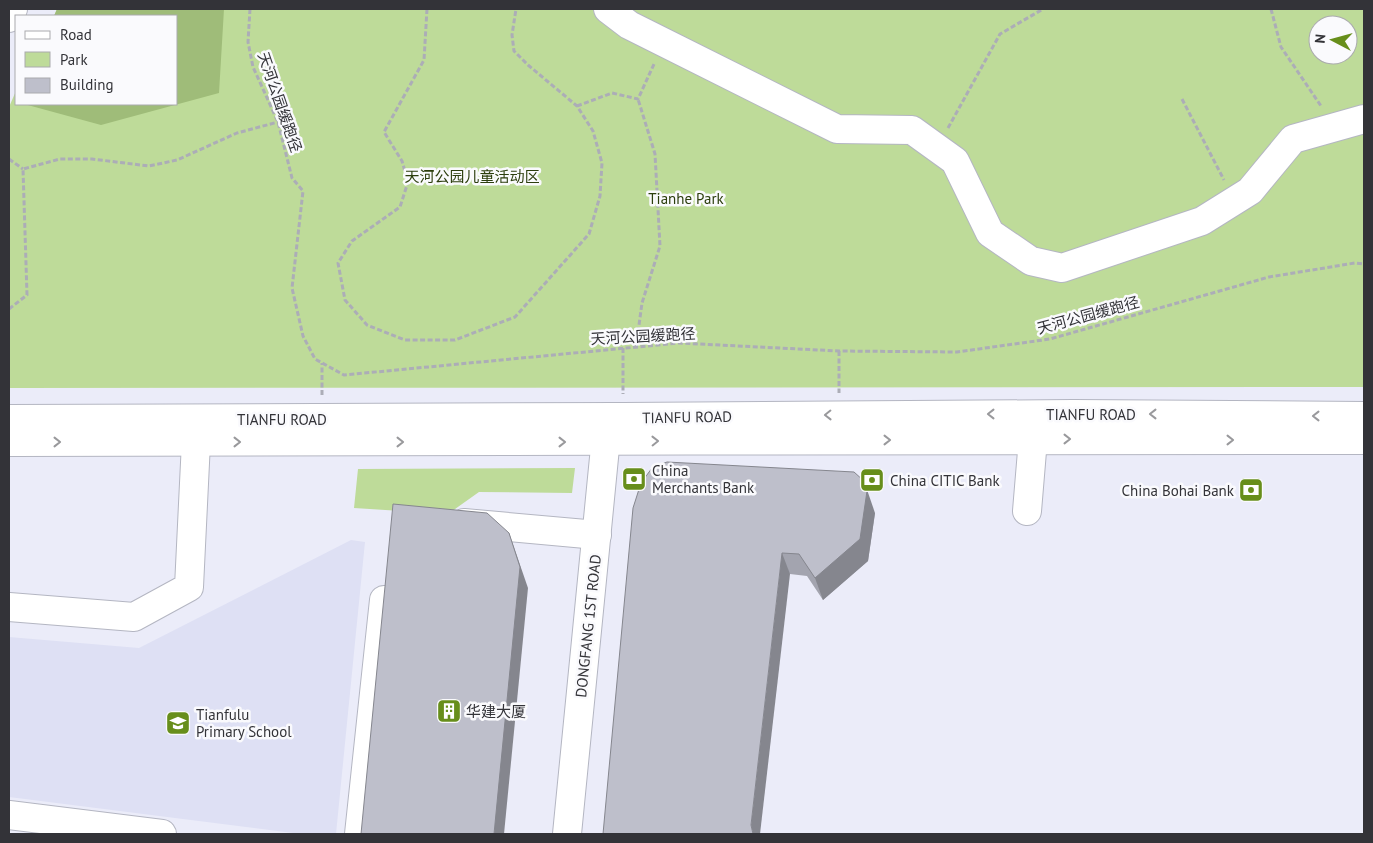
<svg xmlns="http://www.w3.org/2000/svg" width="1373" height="843" font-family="'PT Sans','Noto Sans SC',sans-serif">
<rect width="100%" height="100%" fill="#ebecf9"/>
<!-- built -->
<polygon fill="#dee0f4" points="351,540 365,542 336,834 301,834 9,797 9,637 139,648"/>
<!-- green -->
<g fill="#bedb99" fill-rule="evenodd">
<path d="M57,9H1364V387L9,388V107L16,91V104H176V16H54ZM1318,25H1348V55H1318Z"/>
<polygon points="575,468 572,493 479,492 448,514 354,508 358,469"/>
</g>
<!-- forest -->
<polygon fill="#9fbc79" points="57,9 224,9 219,93 101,125 24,104 176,104 176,16 54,16"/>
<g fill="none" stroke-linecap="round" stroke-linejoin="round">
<defs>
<g id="minor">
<polyline points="608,9 629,25 837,129 912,130 955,161 990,233 1031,261 1062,268 1202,221 1250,191 1293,139 1364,119"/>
<polyline points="1027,511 1033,439"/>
<polyline points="464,523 597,535"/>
<polyline points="9,607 134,617 189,587 196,442"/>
<polyline points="9,815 162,834"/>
<polyline points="359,834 384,600"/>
<polyline points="567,834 608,417"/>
</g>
<g id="major">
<polyline points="9,419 623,417 1073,414 1364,416"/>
<path d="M9,442C461,442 912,439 1364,440"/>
</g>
<polyline id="highway" points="9,18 13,9"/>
</defs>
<!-- minor casing -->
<use href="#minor" stroke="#b4b6c2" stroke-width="30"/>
<!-- major casing -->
<use href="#major" stroke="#b4b6c2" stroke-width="30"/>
<!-- highway casing -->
<use href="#highway" stroke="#b4b6c2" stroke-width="30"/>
<!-- path -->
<g stroke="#acadb7" stroke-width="3" stroke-dasharray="5 2.5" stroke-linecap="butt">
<polyline points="250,9 248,42 253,67 278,122 292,178 303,191 292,288 303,336 315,359 344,375 679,343 839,351 957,352 1050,339 1269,277 1355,263 1364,264"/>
<polyline points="427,9 424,60 384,132 402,161 408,182 400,207 352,241 338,263 345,300 367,325 405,340 455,340 515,317 589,234 600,196 602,163 593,131 577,106 528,65 514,51 512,35 516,9"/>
<polyline points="1271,9 1281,47 1321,106"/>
<polyline points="1182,99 1224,180"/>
<polyline points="577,106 612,93 638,99 654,64"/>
<polyline points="948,128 1000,34 1043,9"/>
<polyline points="9,159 23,169"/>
<polyline points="9,309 27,295 23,169 60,159 92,159 149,166 177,160 237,133 278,122"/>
<polyline points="636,347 642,303 660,246 655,154 638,99"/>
<polyline points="623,348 623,394"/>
<polyline points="839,351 839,393"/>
<polyline points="322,395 322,363"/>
</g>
<!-- minor -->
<use href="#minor" stroke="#fff" stroke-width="28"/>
<!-- major -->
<use href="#major" stroke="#fff" stroke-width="28"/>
<!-- highway -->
<use href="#highway" stroke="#fff" stroke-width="28"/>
</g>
<!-- wall -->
<polygon fill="#a3a4af" points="633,508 875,513 868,561 823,600 807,576 790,574"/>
<!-- shaded-wall -->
<g fill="#85868e">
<polygon points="864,481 875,513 868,561 823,600 815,578"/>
<polygon points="509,533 528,588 504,834 494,834"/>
<polygon points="782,553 790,574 760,834 753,834 751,825"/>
</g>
<!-- building -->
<g fill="#bebfcb" stroke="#85868e">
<polygon points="667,462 854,472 864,481 867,491 860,539 815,578 799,554 782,553 751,825 753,834 603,834 633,508 641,483 652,468"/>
<polygon points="393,504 487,513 509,533 520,567 494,834 361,834"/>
</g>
<!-- one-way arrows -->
<defs><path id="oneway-chevron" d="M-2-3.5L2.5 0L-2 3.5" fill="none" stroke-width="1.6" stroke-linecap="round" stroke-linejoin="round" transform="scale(1.25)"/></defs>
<g stroke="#99999c">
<use href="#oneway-chevron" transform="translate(991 414) rotate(180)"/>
<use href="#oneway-chevron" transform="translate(1153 414) rotate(-180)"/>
<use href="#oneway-chevron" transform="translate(828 415) rotate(179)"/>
<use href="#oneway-chevron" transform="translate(1316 416) rotate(-180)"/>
<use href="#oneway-chevron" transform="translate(1067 439)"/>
<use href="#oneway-chevron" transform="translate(887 440)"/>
<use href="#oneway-chevron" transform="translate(1230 440)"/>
<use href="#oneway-chevron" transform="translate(655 441) rotate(-1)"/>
<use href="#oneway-chevron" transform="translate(57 442)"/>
<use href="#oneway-chevron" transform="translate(237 442)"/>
<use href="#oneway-chevron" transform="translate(400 442)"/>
<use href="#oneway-chevron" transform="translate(562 442)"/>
</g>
<!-- icons -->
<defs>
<symbol id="bank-square" viewBox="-11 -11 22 22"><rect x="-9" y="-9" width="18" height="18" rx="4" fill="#678e1b" stroke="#fafafd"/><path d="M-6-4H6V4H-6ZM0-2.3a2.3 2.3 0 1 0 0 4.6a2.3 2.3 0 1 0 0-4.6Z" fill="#fff"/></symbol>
<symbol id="building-square" viewBox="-11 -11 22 22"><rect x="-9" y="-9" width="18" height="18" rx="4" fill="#678e1b" stroke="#fafafd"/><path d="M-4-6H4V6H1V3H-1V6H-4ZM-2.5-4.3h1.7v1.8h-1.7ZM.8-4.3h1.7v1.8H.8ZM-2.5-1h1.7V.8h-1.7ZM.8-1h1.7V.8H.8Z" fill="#fff"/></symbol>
<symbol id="school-square" viewBox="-11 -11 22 22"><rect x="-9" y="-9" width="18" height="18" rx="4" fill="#678e1b" stroke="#fafafd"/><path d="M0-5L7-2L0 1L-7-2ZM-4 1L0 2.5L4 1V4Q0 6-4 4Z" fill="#fff"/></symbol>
</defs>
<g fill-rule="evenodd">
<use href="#bank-square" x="620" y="465" width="28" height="28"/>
<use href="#bank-square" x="858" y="466" width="28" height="28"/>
<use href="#bank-square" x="1237" y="476" width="28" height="28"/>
<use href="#building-square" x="435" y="697" width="28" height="28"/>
<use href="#school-square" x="164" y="709" width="28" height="28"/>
</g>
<g text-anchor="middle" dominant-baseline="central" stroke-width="5" stroke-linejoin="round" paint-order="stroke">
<!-- street labels -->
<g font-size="15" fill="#333338" stroke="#fafafd">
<text transform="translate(280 102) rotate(71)">天河公园缓跑径</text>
<text transform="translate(1088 315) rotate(-15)">天河公园缓跑径</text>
<text transform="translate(643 336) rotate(-3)">天河公园缓跑径</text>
<text x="1091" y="414">TIANFU ROAD</text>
<text transform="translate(687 417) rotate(-1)">TIANFU ROAD</text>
<text x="282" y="419">TIANFU ROAD</text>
<text transform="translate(588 626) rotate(-84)">DONGFANG 1ST ROAD</text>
</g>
<!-- park labels -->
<g font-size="15" fill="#2c3e0d" stroke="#fafafd">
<text x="472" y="176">天河公园儿童活动区</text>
<text x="686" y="198">Tianhe Park</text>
</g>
<!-- poi labels -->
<g font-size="15" fill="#333338" stroke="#fafafd" text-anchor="start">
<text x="652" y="470">China<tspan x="652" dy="17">Merchants Bank</tspan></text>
<text x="890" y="480">China CITIC Bank</text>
<text x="1234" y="490" text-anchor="end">China Bohai Bank</text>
<text x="466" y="711">华建大厦</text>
<text x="196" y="714">Tianfulu<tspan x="196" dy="17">Primary School</tspan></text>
</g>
</g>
<!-- border -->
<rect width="1373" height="843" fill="none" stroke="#333338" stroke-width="20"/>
<!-- legend -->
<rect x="15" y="15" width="162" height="90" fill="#fafafd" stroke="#aaaaae"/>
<rect x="25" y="31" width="25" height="8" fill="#ffffff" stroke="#aaaaae"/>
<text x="60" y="40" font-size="15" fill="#333338">Road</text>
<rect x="25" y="52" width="25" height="15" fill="#bedb99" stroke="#aaaaae"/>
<text x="60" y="65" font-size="15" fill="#333338">Park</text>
<rect x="25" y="78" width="25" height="15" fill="#bebfcb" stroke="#aaaaae"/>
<text x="60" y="90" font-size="15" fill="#333338">Building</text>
<!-- north arrow -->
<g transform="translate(1333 40) rotate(276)"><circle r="24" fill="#fafafd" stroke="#aaaaae"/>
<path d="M0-4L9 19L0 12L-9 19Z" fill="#678e1b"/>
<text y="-8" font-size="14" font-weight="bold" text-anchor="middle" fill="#333338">N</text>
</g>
</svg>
